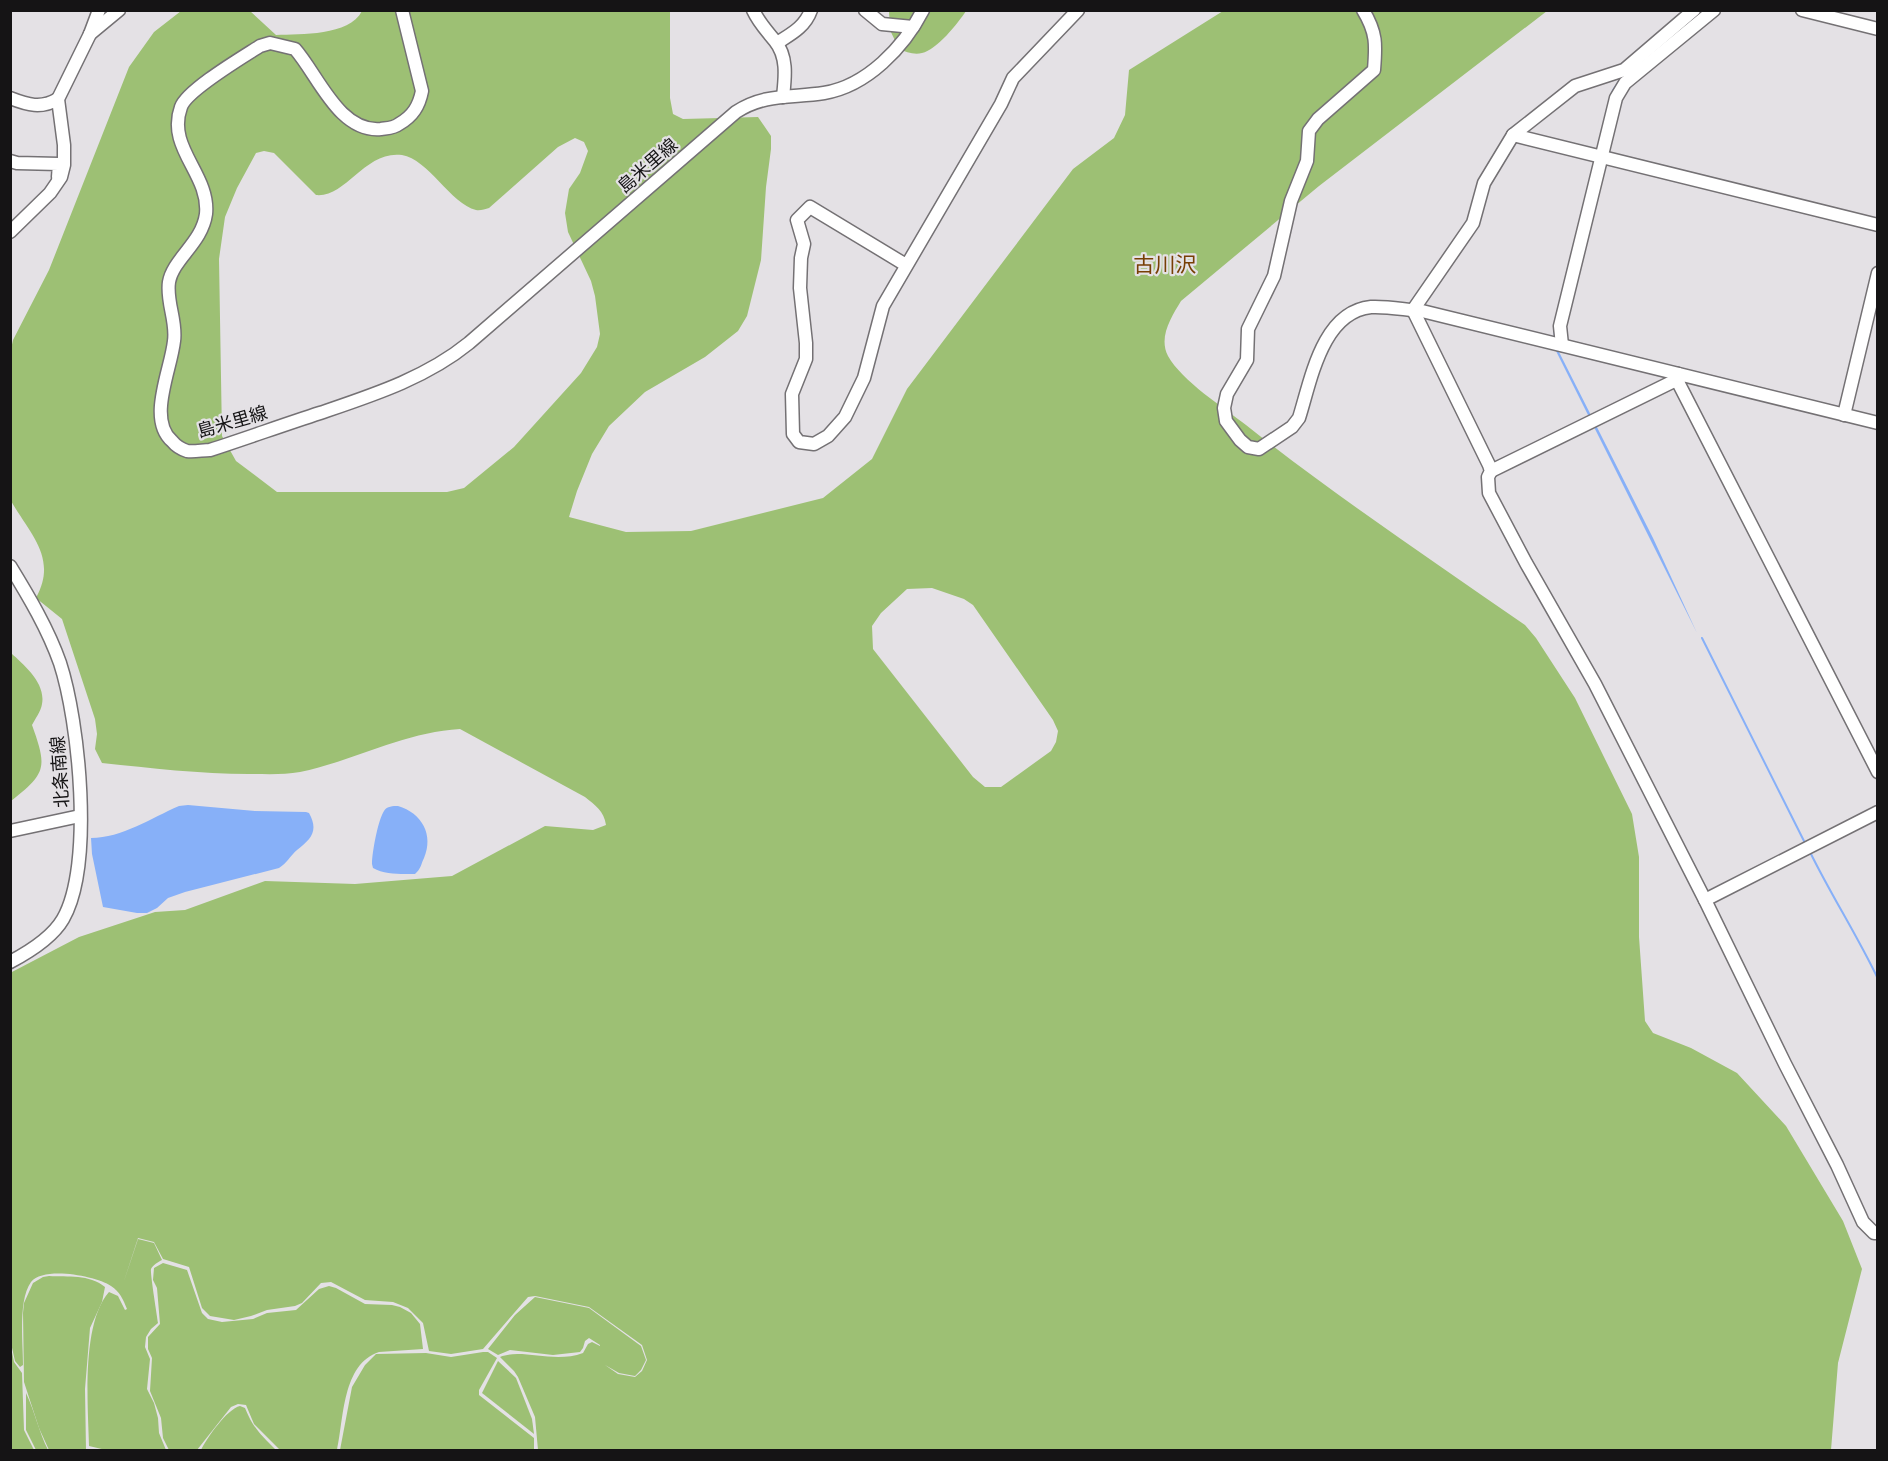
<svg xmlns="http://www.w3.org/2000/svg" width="1888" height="1461" font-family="Barlow,'Noto Sans JP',sans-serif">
<rect width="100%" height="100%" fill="#e4e1e5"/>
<!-- green -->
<g fill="#9dc074" fill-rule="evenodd">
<path d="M181,11H250L276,35C301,34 349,36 362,11H670V98L673,114L683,119L758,117L771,136V149L766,187L761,260L747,316L738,331L705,357L645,392L609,426L592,454L577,491L569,517L626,532L691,531L823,498L872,459L907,389L1073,169L1114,138L1125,115L1129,70L1223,11H1547L1319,186L1181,301C1172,316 1158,337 1168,356C1182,381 1223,407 1246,425C1336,496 1431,560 1525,625L1536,638L1575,698L1632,814L1639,857V937L1645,1021L1653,1033L1691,1048L1737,1073L1786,1126L1843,1221L1862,1269L1838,1363L1831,1450H538L535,1417L518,1377L514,1371L500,1357C522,1348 554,1364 583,1353L588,1344L592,1342L600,1346V1345L589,1338L585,1341L583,1348L580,1352L553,1355L510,1350L498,1355L488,1349L515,1315L535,1297L589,1308L641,1346L646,1360L641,1370L635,1376L619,1373L605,1365L618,1374L635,1377L642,1371L647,1360L642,1345L589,1307L535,1296L528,1297L483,1349L451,1354L429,1351L423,1323L408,1308L393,1302L365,1300L331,1282L321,1283L302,1303L295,1306L267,1310L251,1316L234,1320L210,1316L202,1308L189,1267L163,1259L154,1242L138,1238L123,1284L138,1239L154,1243L162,1260C158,1262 153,1265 151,1269C150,1273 157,1315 158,1323L151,1329L146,1337L145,1347L150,1359L147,1389L154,1403L158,1418L159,1433L166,1450H106L89,1446C88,1405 81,1324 109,1292L118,1296L125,1310L127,1309C123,1299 120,1292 111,1286C96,1276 44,1266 31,1282C18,1300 23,1342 23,1365L20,1367L15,1361L10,1339V973L79,937L155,912L185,910L265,881L355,884L452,876L545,826L593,830L606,825C604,811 595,805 585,797L460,729C404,732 354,761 300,772C284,775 266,774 249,774C200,774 151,768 102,763L95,749L97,734L95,719L62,619L36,598C58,558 30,534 11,501V349L13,340L49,270L129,67L154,32ZM575,138L584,142L588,151L580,173L569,189L565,213L568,232L591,281L595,296L600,334L597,347L581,373L514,447L464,488L447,492H277L236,461L222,436L219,259L225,217L237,188L256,153L264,151L274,153L316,195C346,198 365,150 402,155C428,159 451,204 476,210C480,211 485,209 489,208L558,147ZM932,588L964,599L973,605L1053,720L1058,731L1056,742L1051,751L1001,787H985L973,777L873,649L872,626L881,613L907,589Z"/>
<path d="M889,11H966C958,23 937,50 922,53C914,55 906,52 899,49L890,30Z"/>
<path d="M11,653C24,665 46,683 42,704C41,711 35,719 32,725C47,767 47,773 11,801Z"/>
<path d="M163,1263L187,1270L202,1313L208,1319L222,1322L253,1319L267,1313L296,1310L319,1289L329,1286L336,1288L365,1304L392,1305L400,1307L411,1313L420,1324L423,1349L379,1352C342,1364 344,1419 337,1450H280L254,1424L246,1405L238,1404L231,1407L197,1450H169L163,1438L161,1418L150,1391L152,1358L148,1349V1337L160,1324L157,1288L153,1280L154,1268Z"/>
<path d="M49,1276C68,1277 89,1274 105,1287L102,1302L90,1328L85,1389L86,1450H49L39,1428L24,1382L23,1313L24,1303L33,1283L43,1277Z"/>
<polygon points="11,1347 14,1362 22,1373 24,1430 34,1450 11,1450"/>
<polygon points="483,1352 488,1352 497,1358 479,1390 479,1395 534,1438 534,1450 340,1450 352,1387 365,1365 376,1354 426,1353 451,1357"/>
<polygon points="498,1361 516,1378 532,1419 534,1434 482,1393"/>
<path d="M26,1393C35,1412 39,1432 48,1450H36L26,1430Z"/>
<path d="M240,1406L245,1408C253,1428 261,1435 276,1450H201C207,1438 227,1409 240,1406Z"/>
</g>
<!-- water -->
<g fill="#87b0f8">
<polygon points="1702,11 1706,11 1624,78 1558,350 1653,538 1697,633 1555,349 1553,326 1612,90 1620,78"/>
<path d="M188,805L255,811L306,812L309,813C319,831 311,839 297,850C290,856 287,863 279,868L185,892L168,898L157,908L147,913H137L103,907L92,854L91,838C122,838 151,818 179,806Z"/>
<path d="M398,806C422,813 434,835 424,858C421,864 421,869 415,874C401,874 385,875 373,868L372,864C372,853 378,820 384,811C387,806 393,806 398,806Z"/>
</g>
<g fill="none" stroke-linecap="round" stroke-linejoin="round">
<!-- stream -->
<g stroke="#87b0f8" stroke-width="2">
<polyline points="1702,638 1806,845"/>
<path d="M1810,852C1831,895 1857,935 1878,979"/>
</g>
<defs>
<g id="minor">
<path d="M402,10L422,91C419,106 413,116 399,124C394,128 388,128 381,129C339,133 318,75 295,49L270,43L260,46C243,57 187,90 181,107C166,148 210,174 206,214C202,243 173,259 169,282C166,302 177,321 174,341C171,370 147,419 172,441C176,446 181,449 187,451C194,452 203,450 210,450C247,438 283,425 320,413C373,395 426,378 469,343L736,112C765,93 792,98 824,93C867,86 904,47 923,10"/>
<path d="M753,10C759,23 767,31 775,41C788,57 785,78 783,97"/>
<polyline points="865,10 882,24 913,27"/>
<path d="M1363,10C1377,33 1376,45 1374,70L1318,119L1309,131L1307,161L1291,201L1274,276L1248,329L1247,360L1227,394L1224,408L1226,421L1240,440L1248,447L1259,449L1292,427L1299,418C1311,380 1322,312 1371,307C1387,306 1406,310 1422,311L1878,423"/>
<polyline points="1802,10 1878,29"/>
<polyline points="90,34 119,10"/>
<path d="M777,43C791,34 805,27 811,10"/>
<path d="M10,98C28,105 41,109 58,99"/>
<polyline points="1513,135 1878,225"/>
<polyline points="10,161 17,163 59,164 58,177"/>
<polyline points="10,232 50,193 61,177 64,165 64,145 58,99 90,34 99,10"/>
<polyline points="906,265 810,207 797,220 804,244 801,258 800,288 806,343 806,359 792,394 793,434 799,442 814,444 828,436 845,417 864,378 883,306 1001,104 1013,78 1078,10"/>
<polyline points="1413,310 1489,465 1491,471 1488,477 1489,493 1526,563 1595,684 1705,900 1785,1064 1837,1165 1863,1222 1874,1233 1878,1233"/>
<polyline points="1413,310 1473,223 1484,183 1513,135 1575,86 1624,70 1694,10"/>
<polyline points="1562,345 1560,326 1616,98 1625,83 1714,10"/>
<polyline points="1678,374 1679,384 1878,772"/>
<polyline points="1844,415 1878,273"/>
<polyline points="1491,471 1674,381 1678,374"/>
<path d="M10,566C29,597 48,629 60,663C79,721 94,865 63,919C52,938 29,952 10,962"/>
<polyline points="10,831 80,816"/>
<polyline points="1705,900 1878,812"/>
</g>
</defs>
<!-- minor casing -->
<use href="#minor" stroke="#747174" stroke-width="15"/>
<!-- minor -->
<use href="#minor" stroke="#fff" stroke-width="12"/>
</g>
<g text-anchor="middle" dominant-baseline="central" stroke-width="4.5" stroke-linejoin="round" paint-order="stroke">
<!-- street labels -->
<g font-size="18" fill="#151415" stroke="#e4e1e5">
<text transform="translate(647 165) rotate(-41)">島米里線</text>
<text transform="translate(232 421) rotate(-16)">島米里線</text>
<text transform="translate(59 772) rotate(-94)">北条南線</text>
</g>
<!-- quarter labels -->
<g font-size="21" fill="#773f05" stroke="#e4e1e5">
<text x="1165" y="263">古川沢</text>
</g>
</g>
<!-- border -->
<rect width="1888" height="1461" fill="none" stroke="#151415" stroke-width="24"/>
</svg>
